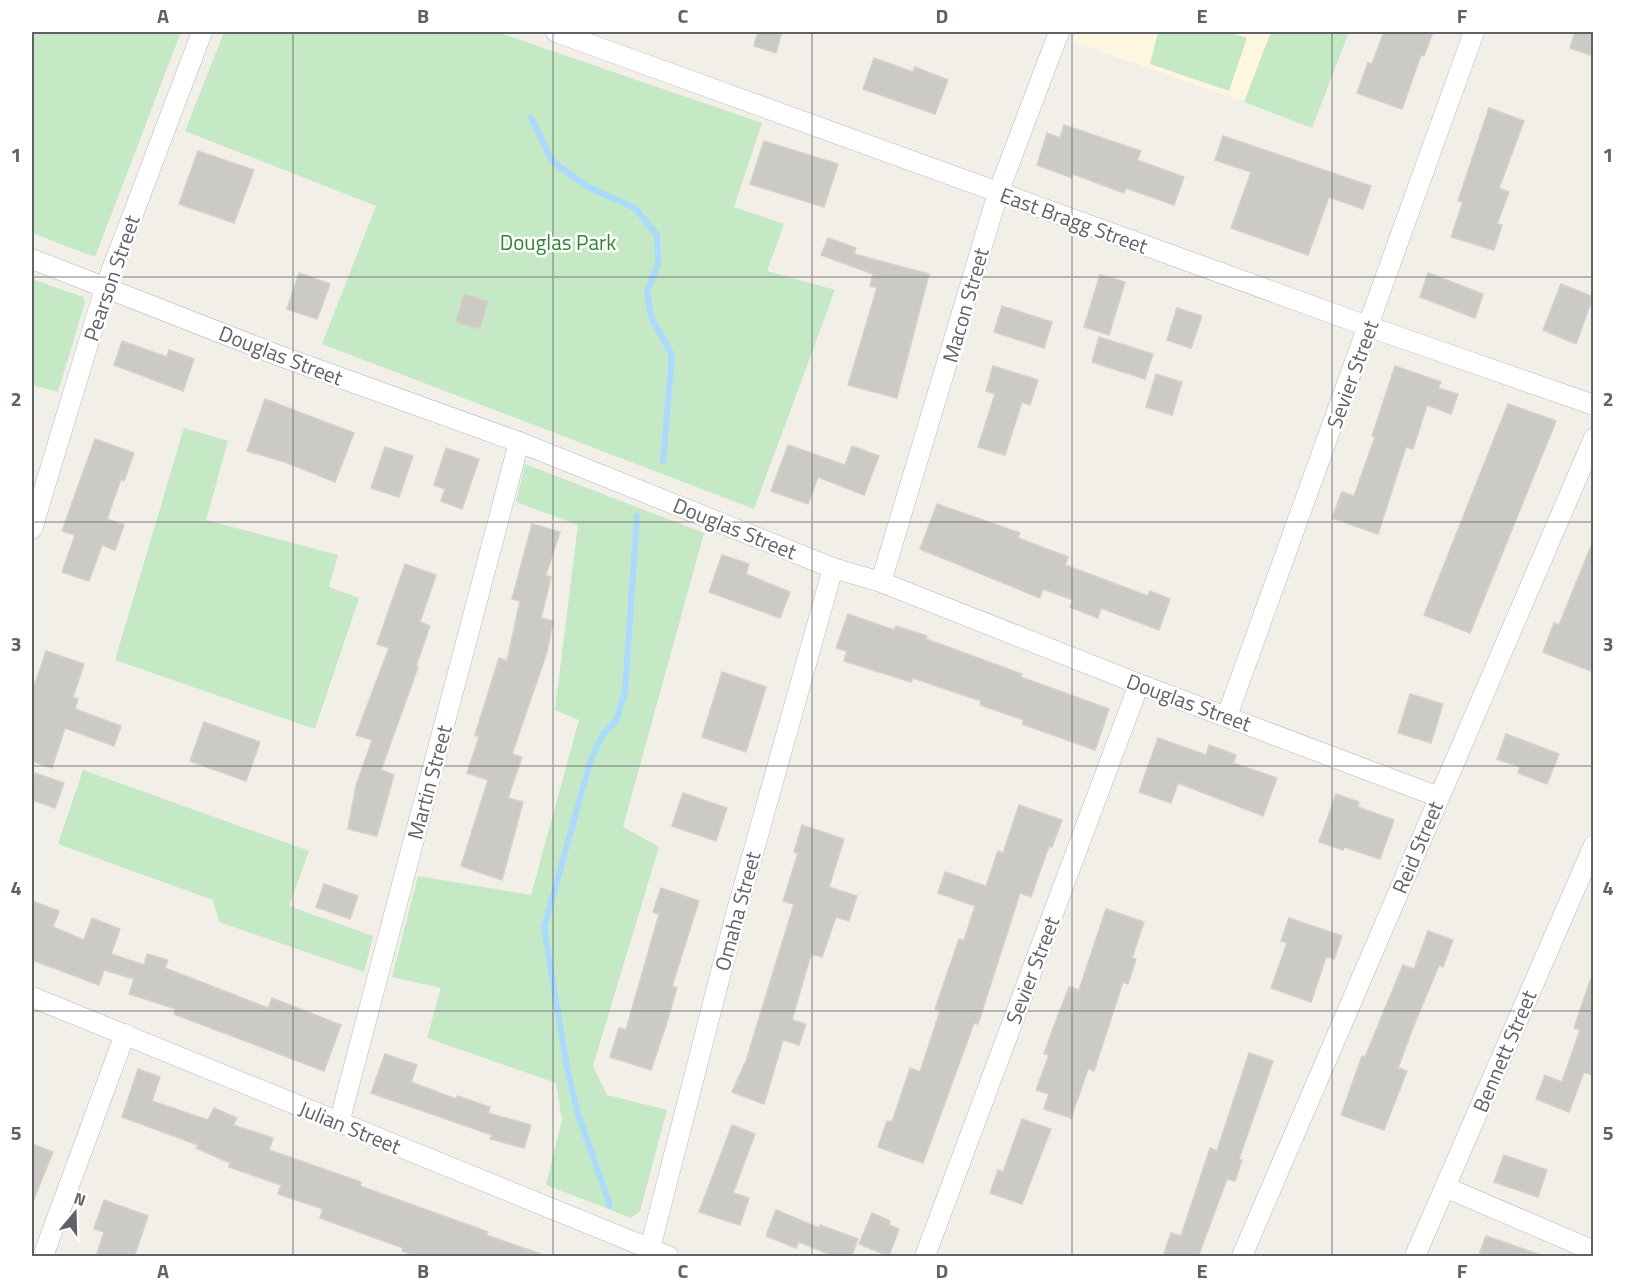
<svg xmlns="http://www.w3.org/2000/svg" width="1625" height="1288" font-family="'Titillium Web',sans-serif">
<rect width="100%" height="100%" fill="#f1efe8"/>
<!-- commercial -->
<polygon fill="#fef7e0" points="1076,32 1271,32 1244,102 1072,41"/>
<!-- green -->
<g fill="#c5e8c5">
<polygon points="32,32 181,32 95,257 32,233"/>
<polygon points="224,32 497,32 762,123 734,207 784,224 767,271 835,290 754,509 322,344 376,206 185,131"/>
<polygon points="1158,32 1229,32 1247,38 1229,91 1150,64"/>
<polygon points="1271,32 1349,32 1312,128 1244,102"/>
<polygon points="32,279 83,297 85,302 58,392 32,385"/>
<polygon points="184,428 228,441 206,520 338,555 329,587 359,598 315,729 115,660"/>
<polygon points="525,464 704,533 623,827 659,847 593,1066 607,1095 667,1110 640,1211 631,1218 546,1185 562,1120 556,1083 427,1038 441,988 392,977 418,876 531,895 579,720 555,710 578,525 516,502"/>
<polygon points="83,770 309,851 289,906 373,936 364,972 219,922 213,900 58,844"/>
</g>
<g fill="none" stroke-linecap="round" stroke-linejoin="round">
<!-- stream -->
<g stroke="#aadaff" stroke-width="6">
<polyline points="531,117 552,161 588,187 635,208 657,235 658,264 647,292 651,317 672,355 663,461"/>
<polyline points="610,1206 578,1114 567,1068 544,928 591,759 603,734 616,721 625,692 637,516"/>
</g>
</g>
<!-- building -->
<g fill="#cccac5" stroke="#d6d1c6" stroke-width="1.5">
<polygon points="758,32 782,32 776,53 754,46"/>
<polygon points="1384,32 1433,32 1424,56 1421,55 1402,109 1357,93 1368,63 1372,64"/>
<polygon points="1575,32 1593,32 1593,56 1570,48"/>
<polygon points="874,58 913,72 915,67 948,80 935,114 863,89"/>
<polygon points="1489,108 1524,121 1499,188 1509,192 1497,224 1502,225 1494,250 1451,237 1463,202 1458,201"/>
<polygon points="1064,125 1141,151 1137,160 1184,177 1174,205 1126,188 1124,193 1073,174 1072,178 1037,165 1047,133 1060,138"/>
<polygon points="1223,136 1371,186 1363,209 1329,197 1308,255 1231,228 1251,172 1215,160"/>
<polygon points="764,141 838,164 824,207 750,184"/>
<polygon points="198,151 254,170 234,223 179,204"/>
<polygon points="828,238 856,248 854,254 929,274 897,398 848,385 877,288 870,286 873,274 821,255"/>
<polygon points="299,273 330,284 317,319 287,309"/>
<polygon points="1428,273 1483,294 1475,318 1420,297"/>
<polygon points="1100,275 1125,282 1109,335 1084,327"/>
<polygon points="1561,284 1593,297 1576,344 1543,330"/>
<polygon points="464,294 488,301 480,329 456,322"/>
<polygon points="1002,306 1052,322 1044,348 994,332"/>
<polygon points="1177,308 1202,316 1191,348 1167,340"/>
<polygon points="1099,337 1153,354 1145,379 1092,362"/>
<polygon points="122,341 167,357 169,350 194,359 183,391 114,365"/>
<polygon points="993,366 1038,380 1030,405 1022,402 1005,455 978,447 995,394 986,391"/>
<polygon points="1395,366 1441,382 1438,388 1458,394 1451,414 1427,405 1413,449 1406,447 1378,534 1332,518 1342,492 1354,496 1375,437 1372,436"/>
<polygon points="1156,374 1182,382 1172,415 1146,407"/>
<polygon points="265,399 354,433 335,482 285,462 247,451"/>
<polygon points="1508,404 1556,421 1470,633 1424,615"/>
<polygon points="95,439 134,453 124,481 121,479 107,519 124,525 115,550 102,545 89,581 62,572 75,535 62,531"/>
<polygon points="788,445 845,465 852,446 879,456 864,495 818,477 808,504 771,491"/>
<polygon points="385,447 413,456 399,497 371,488"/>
<polygon points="446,448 479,459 462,509 441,501 445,489 434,485"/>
<polygon points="937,504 1020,533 1018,538 1068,557 1065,565 1148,596 1150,591 1170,599 1159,630 1101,608 1098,618 1070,607 1073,600 1043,589 1040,598 920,549"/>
<polygon points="532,524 560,532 546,575 551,577 541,618 553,621 547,652 512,754 522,757 508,798 523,802 502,880 461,866 488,780 467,773 479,737 475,735 499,658 507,661 520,601 512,599"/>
<polygon points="1593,541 1593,672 1543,652 1554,623 1559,625"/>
<polygon points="722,555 749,564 746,574 790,592 780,618 709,592"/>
<polygon points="405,564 436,575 420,622 430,626 416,666 418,667 381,770 394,775 377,836 348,829 356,786 372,740 356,735 389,648 377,644"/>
<polygon points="848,614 894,630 896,626 927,636 926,639 1022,674 1021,677 1109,709 1095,750 1022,724 1024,720 980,705 981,701 913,678 911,682 844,661 847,651 836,648"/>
<polygon points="46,651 84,664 73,697 78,699 75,709 121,726 114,746 65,728 52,768 32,761 32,682 35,684"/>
<polygon points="722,672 766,687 746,752 702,737"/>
<polygon points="1410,694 1443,704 1431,743 1398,733"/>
<polygon points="204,722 260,742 246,781 190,761"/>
<polygon points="1506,734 1559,754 1547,784 1518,773 1520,767 1497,759"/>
<polygon points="1158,738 1206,755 1209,745 1236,755 1233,763 1277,778 1263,816 1178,783 1171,803 1139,792"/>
<polygon points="35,773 64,783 55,808 32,800 32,784"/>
<polygon points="683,793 727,808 716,841 672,826"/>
<polygon points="1336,794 1359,802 1358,807 1394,820 1380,859 1344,847 1343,850 1319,842"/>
<polygon points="1019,805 1062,820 1052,847 1049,846 1031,897 1020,893 978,1024 974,1023 923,1163 878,1147 887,1121 892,1122 910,1068 920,1072 940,1011 935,1009 959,939 964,940 975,906 938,893 945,872 986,886 998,851 1003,853"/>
<polygon points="802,825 844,839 829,887 857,896 849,921 836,917 822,957 811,954 792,1020 806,1024 799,1045 783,1040 764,1104 732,1092 746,1061 794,904 783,901 798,853 794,852"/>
<polygon points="324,884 358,896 350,919 316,907"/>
<polygon points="661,888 699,901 672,986 677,988 666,1025 651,1070 610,1057 619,1028 626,1030 659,914 653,912"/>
<polygon points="32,901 59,911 53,927 84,940 92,918 120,929 111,954 144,965 147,954 168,960 165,968 268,1008 272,998 341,1025 324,1071 174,1014 176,1009 129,994 134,979 104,970 99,985 32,960"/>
<polygon points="1106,909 1144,922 1132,958 1136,959 1128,984 1123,982 1094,1071 1088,1069 1071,1118 1044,1109 1049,1094 1036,1090 1049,1055 1044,1054 1052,1031 1069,987 1079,990"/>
<polygon points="1289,918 1342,936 1334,959 1326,957 1311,1002 1271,988 1287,943 1281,941"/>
<polygon points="1428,931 1453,940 1443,967 1439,965 1412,1030 1398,1068 1407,1071 1384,1130 1341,1115 1362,1056 1365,1057 1403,965 1414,969"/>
<polygon points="1591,978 1593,978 1593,1075 1584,1072 1569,1112 1536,1099 1545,1075 1562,1082 1580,1030 1574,1028"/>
<polygon points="1249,1053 1273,1061 1239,1159 1242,1160 1235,1181 1227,1179 1198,1257 1163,1257 1171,1233 1181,1236 1210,1148 1217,1151"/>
<polygon points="385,1054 417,1065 411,1082 456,1099 457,1096 490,1107 488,1113 531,1125 524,1148 490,1139 492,1135 371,1093"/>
<polygon points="138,1069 160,1077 152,1101 208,1120 214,1108 237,1118 233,1125 273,1138 269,1150 361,1182 360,1186 488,1232 486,1235 541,1254 541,1257 418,1257 402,1251 403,1248 320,1218 323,1209 278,1194 281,1185 229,1167 230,1163 196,1148 198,1145 122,1117"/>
<polygon points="1022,1119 1051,1129 1022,1204 990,1193 998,1170 1003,1172"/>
<polygon points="732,1125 755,1134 733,1193 749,1198 740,1225 699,1212"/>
<polygon points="32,1144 53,1152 32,1204"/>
<polygon points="1504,1155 1547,1170 1538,1197 1494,1182"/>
<polygon points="104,1200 148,1216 134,1257 96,1257 104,1232 94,1229"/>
<polygon points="776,1210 819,1228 820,1225 858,1239 851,1257 836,1257 799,1242 796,1248 766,1236"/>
<polygon points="872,1213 890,1221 889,1225 899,1229 889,1256 859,1244"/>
<polygon points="1486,1236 1538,1254 1538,1257 1478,1257"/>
</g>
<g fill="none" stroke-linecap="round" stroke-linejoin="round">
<defs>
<g id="minor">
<polyline points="556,32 1370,327 1594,405"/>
<polyline points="32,259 280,356 519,442 833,568 881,582 1139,684 1439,797"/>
<polyline points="32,529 105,288 202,32"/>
<polyline points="881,582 998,193 1059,32"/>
<polyline points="1227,716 1474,32"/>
<polyline points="32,997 668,1256"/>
<polyline points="339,1123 519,442"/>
<polyline points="1445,1187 1594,1251"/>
<polyline points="43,1256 125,1034"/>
<polyline points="648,1256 737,910 833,568"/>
<polyline points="925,1256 1139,684"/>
<polyline points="1242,1256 1594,438"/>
<polyline points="1415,1256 1594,845"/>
</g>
</defs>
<!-- minor casing -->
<use href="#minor" stroke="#b5b8bc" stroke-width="21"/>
<!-- minor -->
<use href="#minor" stroke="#fff" stroke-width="20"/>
</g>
<!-- grid -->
<path fill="none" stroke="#5f6368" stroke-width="1.5" stroke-opacity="0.55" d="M293,32V1256M553,32V1256M812,32V1256M1072,32V1256M1332,32V1256M32,277H1594M32,522H1594M32,766H1594M32,1011H1594"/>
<g text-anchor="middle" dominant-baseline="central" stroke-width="5" stroke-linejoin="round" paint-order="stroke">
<!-- street labels -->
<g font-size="21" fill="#5f6368" stroke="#fff">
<text transform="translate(1074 220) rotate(20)">East Bragg Street</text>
<text transform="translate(111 278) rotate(-71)">Pearson Street</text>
<text transform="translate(965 305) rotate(-74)">Macon Street</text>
<text transform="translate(281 355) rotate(21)">Douglas Street</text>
<text transform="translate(1352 374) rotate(-70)">Sevier Street</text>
<text transform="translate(735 528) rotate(22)">Douglas Street</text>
<text transform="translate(1189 702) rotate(20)">Douglas Street</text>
<text transform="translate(429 782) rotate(-75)">Martin Street</text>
<text transform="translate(1417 847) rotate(-67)">Reid Street</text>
<text transform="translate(737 911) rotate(-75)">Omaha Street</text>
<text transform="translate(1032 970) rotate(-69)">Sevier Street</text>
<text transform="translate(1504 1051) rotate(-67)">Bennett Street</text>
<text transform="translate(350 1127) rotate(22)">Julian Street</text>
</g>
<!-- park labels -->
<g font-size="21" fill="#348238" stroke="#fff">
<text x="558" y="242">Douglas Park</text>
</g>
</g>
<!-- border -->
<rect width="1625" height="1288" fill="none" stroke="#ffffff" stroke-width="66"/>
<!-- north arrow -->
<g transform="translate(75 1213) rotate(19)" stroke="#ffffff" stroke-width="4.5" paint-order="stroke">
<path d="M0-4.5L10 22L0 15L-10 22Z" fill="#5f6368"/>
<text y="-9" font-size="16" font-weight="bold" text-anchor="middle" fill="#5f6368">N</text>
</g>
<rect x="33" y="33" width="1559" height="1222" fill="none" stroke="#5f6368" stroke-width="2"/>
<g font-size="20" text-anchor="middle" font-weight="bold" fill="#5f6368">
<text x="163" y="23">A</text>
<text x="423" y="23">B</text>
<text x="683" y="23">C</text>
<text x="942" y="23">D</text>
<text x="1202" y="23">E</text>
<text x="1462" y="23">F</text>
<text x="16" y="162">1</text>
<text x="1608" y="162">1</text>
<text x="16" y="406">2</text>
<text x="1608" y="406">2</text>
<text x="16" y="651">3</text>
<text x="1608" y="651">3</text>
<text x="16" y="895">4</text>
<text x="1608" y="895">4</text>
<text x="16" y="1140">5</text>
<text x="1608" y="1140">5</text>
<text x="163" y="1278">A</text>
<text x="423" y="1278">B</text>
<text x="683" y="1278">C</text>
<text x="942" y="1278">D</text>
<text x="1202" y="1278">E</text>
<text x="1462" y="1278">F</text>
</g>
</svg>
